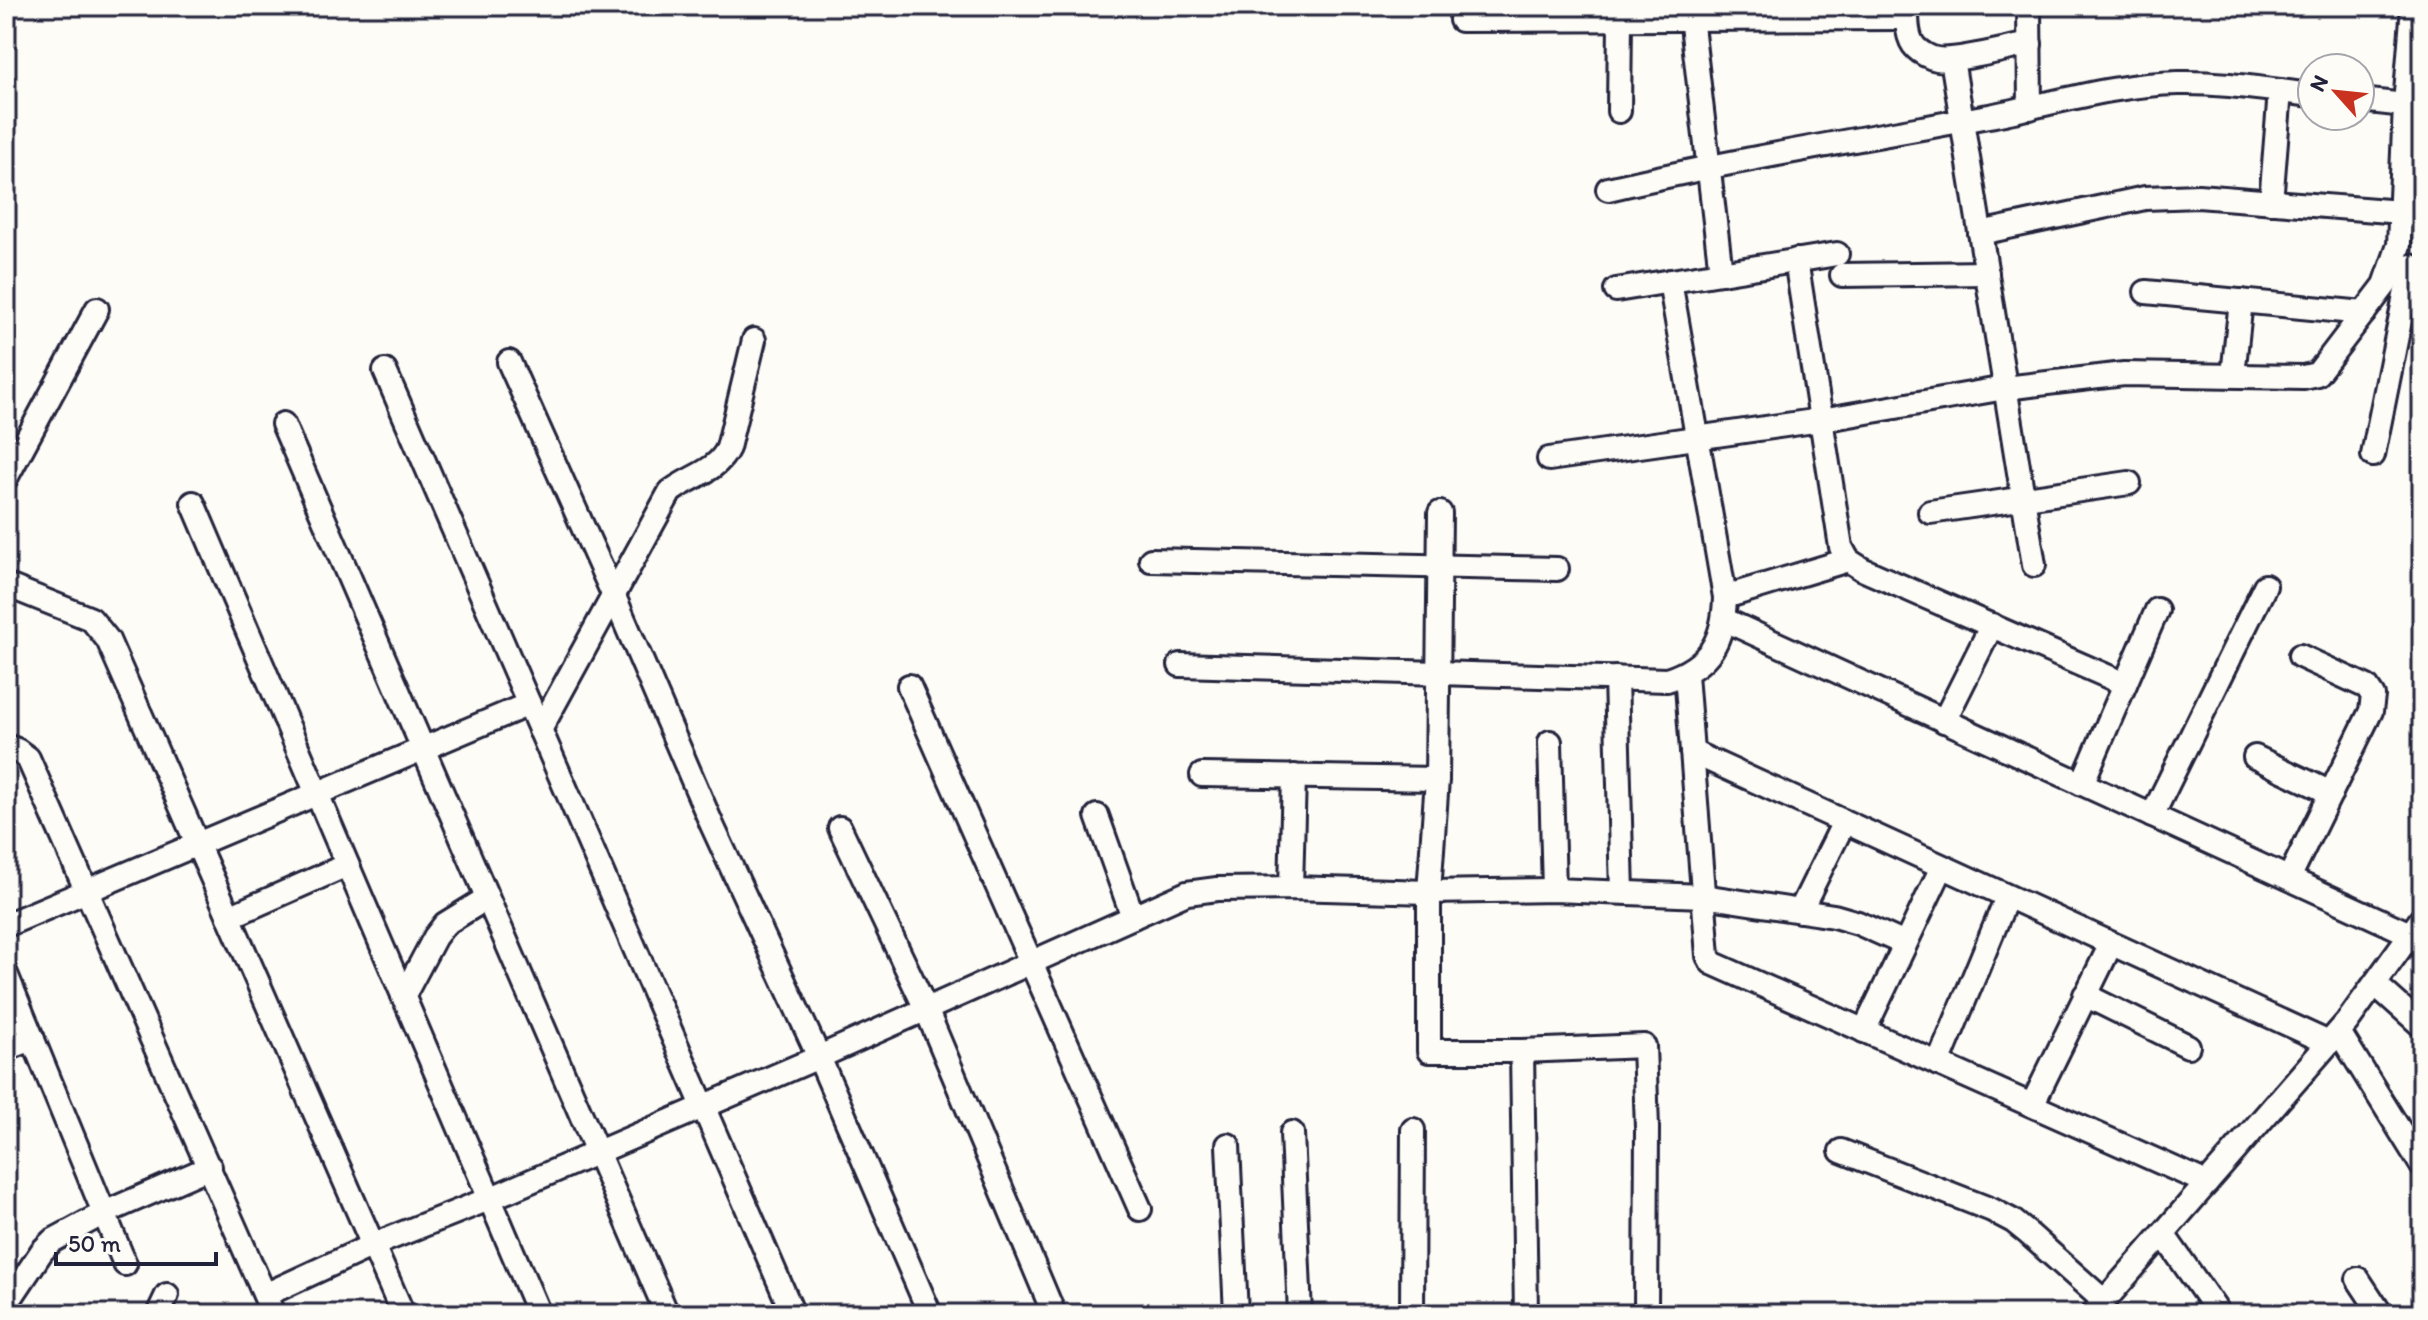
<svg xmlns="http://www.w3.org/2000/svg" width="2428" height="1320" font-family="Itim,sans-serif">
<rect width="100%" height="100%" fill="#fdfcf7"/>
<filter id="ink" filterUnits="userSpaceOnUse"><feTurbulence type="fractalNoise" baseFrequency=".0125" numOctaves="2"/><feDisplacementMap in="SourceGraphic" scale="16" xChannelSelector="R" yChannelSelector="G"/><feConvolveMatrix kernelMatrix="1 2 1 2 8 2 1 2 1" color-interpolation-filters="sRGB"/></filter>
<g filter="url(#ink)">
<g fill="none" stroke-linecap="round" stroke-linejoin="round">
<defs>
<g id="minor">
<path d="M1907,6C1907,19 1906,38 1916,48C1921,53 1930,58 1937,59C1957,62 2008,48 2030,44"/>
<polyline points="2029,6 2030,108"/>
<polyline points="1690,8 1721,273"/>
<polyline points="1461,20 1907,18"/>
<polyline points="1952,59 2034,565"/>
<polyline points="2360,100 2405,105"/>
<polyline points="1619,111 1620,20"/>
<path d="M1608,189C1734,160 1861,139 1989,116C2052,104 2115,84 2179,83C2224,82 2268,90 2312,95"/>
<polyline points="2271,202 2280,91"/>
<polyline points="1980,233 2145,198 2198,196 2401,212"/>
<polyline points="1796,260 1841,547 1848,560 1862,569 2125,684"/>
<polyline points="1842,275 1987,273"/>
<polyline points="1616,290 1837,254"/>
<polyline points="2146,292 2364,313"/>
<polyline points="509,362 613,594 712,825 819,1057 930,1314"/>
<polyline points="385,371 793,1314"/>
<polyline points="2233,375 2241,301"/>
<polyline points="283,424 667,1314"/>
<polyline points="2373,455 2411,266"/>
<polyline points="1549,459 1821,420 2005,388 2124,374 2303,377 2317,374 2385,285 2399,245 2405,105 2413,6"/>
<polyline points="6,478 97,309"/>
<polyline points="193,503 539,1314"/>
<polyline points="1930,512 2129,483"/>
<polyline points="1440,513 1437,779 1429,892 1429,1051 1522,1051 1526,1314"/>
<polyline points="1151,560 1557,569"/>
<polyline points="6,585 91,619 108,640 403,1314"/>
<polyline points="1725,597 1848,560"/>
<polyline points="1725,620 2410,934"/>
<path d="M1180,665L1667,680C1710,666 1724,640 1725,597L1670,281"/>
<polyline points="1686,674 1708,956 1712,963 2207,1183"/>
<polyline points="1616,678 1622,892"/>
<polyline points="909,686 1140,1209"/>
<polyline points="1944,721 1992,625"/>
<path d="M540,730L670,492C690,476 717,472 728,448L754,340"/>
<polyline points="1550,742 1554,890"/>
<polyline points="6,746 17,750 28,758 273,1314"/>
<polyline points="1692,752 2329,1043"/>
<polyline points="2255,757 2331,793"/>
<polyline points="1202,775 1437,779"/>
<polyline points="2082,784 2157,610"/>
<polyline points="1097,816 1133,917"/>
<polyline points="2152,816 2265,586"/>
<polyline points="840,828 926,1009 1054,1314"/>
<polyline points="2289,878 2371,711 2373,696 2367,687 2300,656"/>
<polyline points="1291,888 1294,776"/>
<polyline points="1800,911 1844,822"/>
<polyline points="229,917 347,865"/>
<polyline points="6,925 529,704"/>
<polyline points="6,974 125,1264"/>
<polyline points="2375,984 2422,1026"/>
<polyline points="2085,995 2188,1046"/>
<polyline points="403,997 435,937 445,924 487,898"/>
<polyline points="1864,1031 1942,867"/>
<polyline points="2339,1032 2422,1166"/>
<polyline points="6,1049 33,1039"/>
<polyline points="1522,1051 1644,1046 1647,1128 1646,1314"/>
<polyline points="1938,1064 2007,897"/>
<polyline points="2032,1105 2111,944"/>
<polyline points="1292,1133 1300,1314"/>
<polyline points="1228,1145 1236,1314"/>
<polyline points="1841,1151 1992,1210 2013,1221 2029,1234 2104,1301"/>
<polyline points="2163,1234 2219,1314"/>
<polyline points="2358,1279 2381,1314"/>
<polyline points="265,1295 373,1245 489,1199 819,1057 1187,893 1217,889 1291,888 1429,892 1554,890 1703,896 1834,916 1858,923 1905,944"/>
<polyline points="6,1305 42,1251 52,1241 104,1213 210,1167"/>
<polyline points="158,1314 167,1295"/>
<polyline points="1412,1314 1413,1130"/>
<polyline points="2093,1314 2347,1022 2422,918"/>
</g>
</defs>
<!-- minor casing -->
<use href="#minor" stroke="#22223b" stroke-width="28"/>
<!-- minor -->
<use href="#minor" stroke="#fdfcf7" stroke-width="22"/>
</g>
</g>
<!-- margin -->
<rect width="2428" height="1320" fill="none" stroke="#fdfcf7" stroke-width="32"/>
<rect x="16" y="16" width="2396" height="1288" fill="none" stroke="#22223b" stroke-width="3" filter="url(#ink)"/>
<!-- north arrow -->
<g transform="translate(2336 92) rotate(297)"><circle r="38" fill="#fdfcf7" stroke="#a5a5ac" stroke-width="2"/>
<path d="M0-6L14 30L0 20L-14 30Z" fill="#c8321e"/>
<text y="-12" font-size="22" font-weight="bold" text-anchor="middle" fill="#22223b">N</text>
</g>
<!-- scale -->
<path d="M56 1252v12h160v-12" fill="none" stroke="#22223b" stroke-width="4"/>
<text x="68" y="1252" font-size="24" fill="#22223b" stroke="#fdfcf7" stroke-width="6" paint-order="stroke">50 m</text>
</svg>
